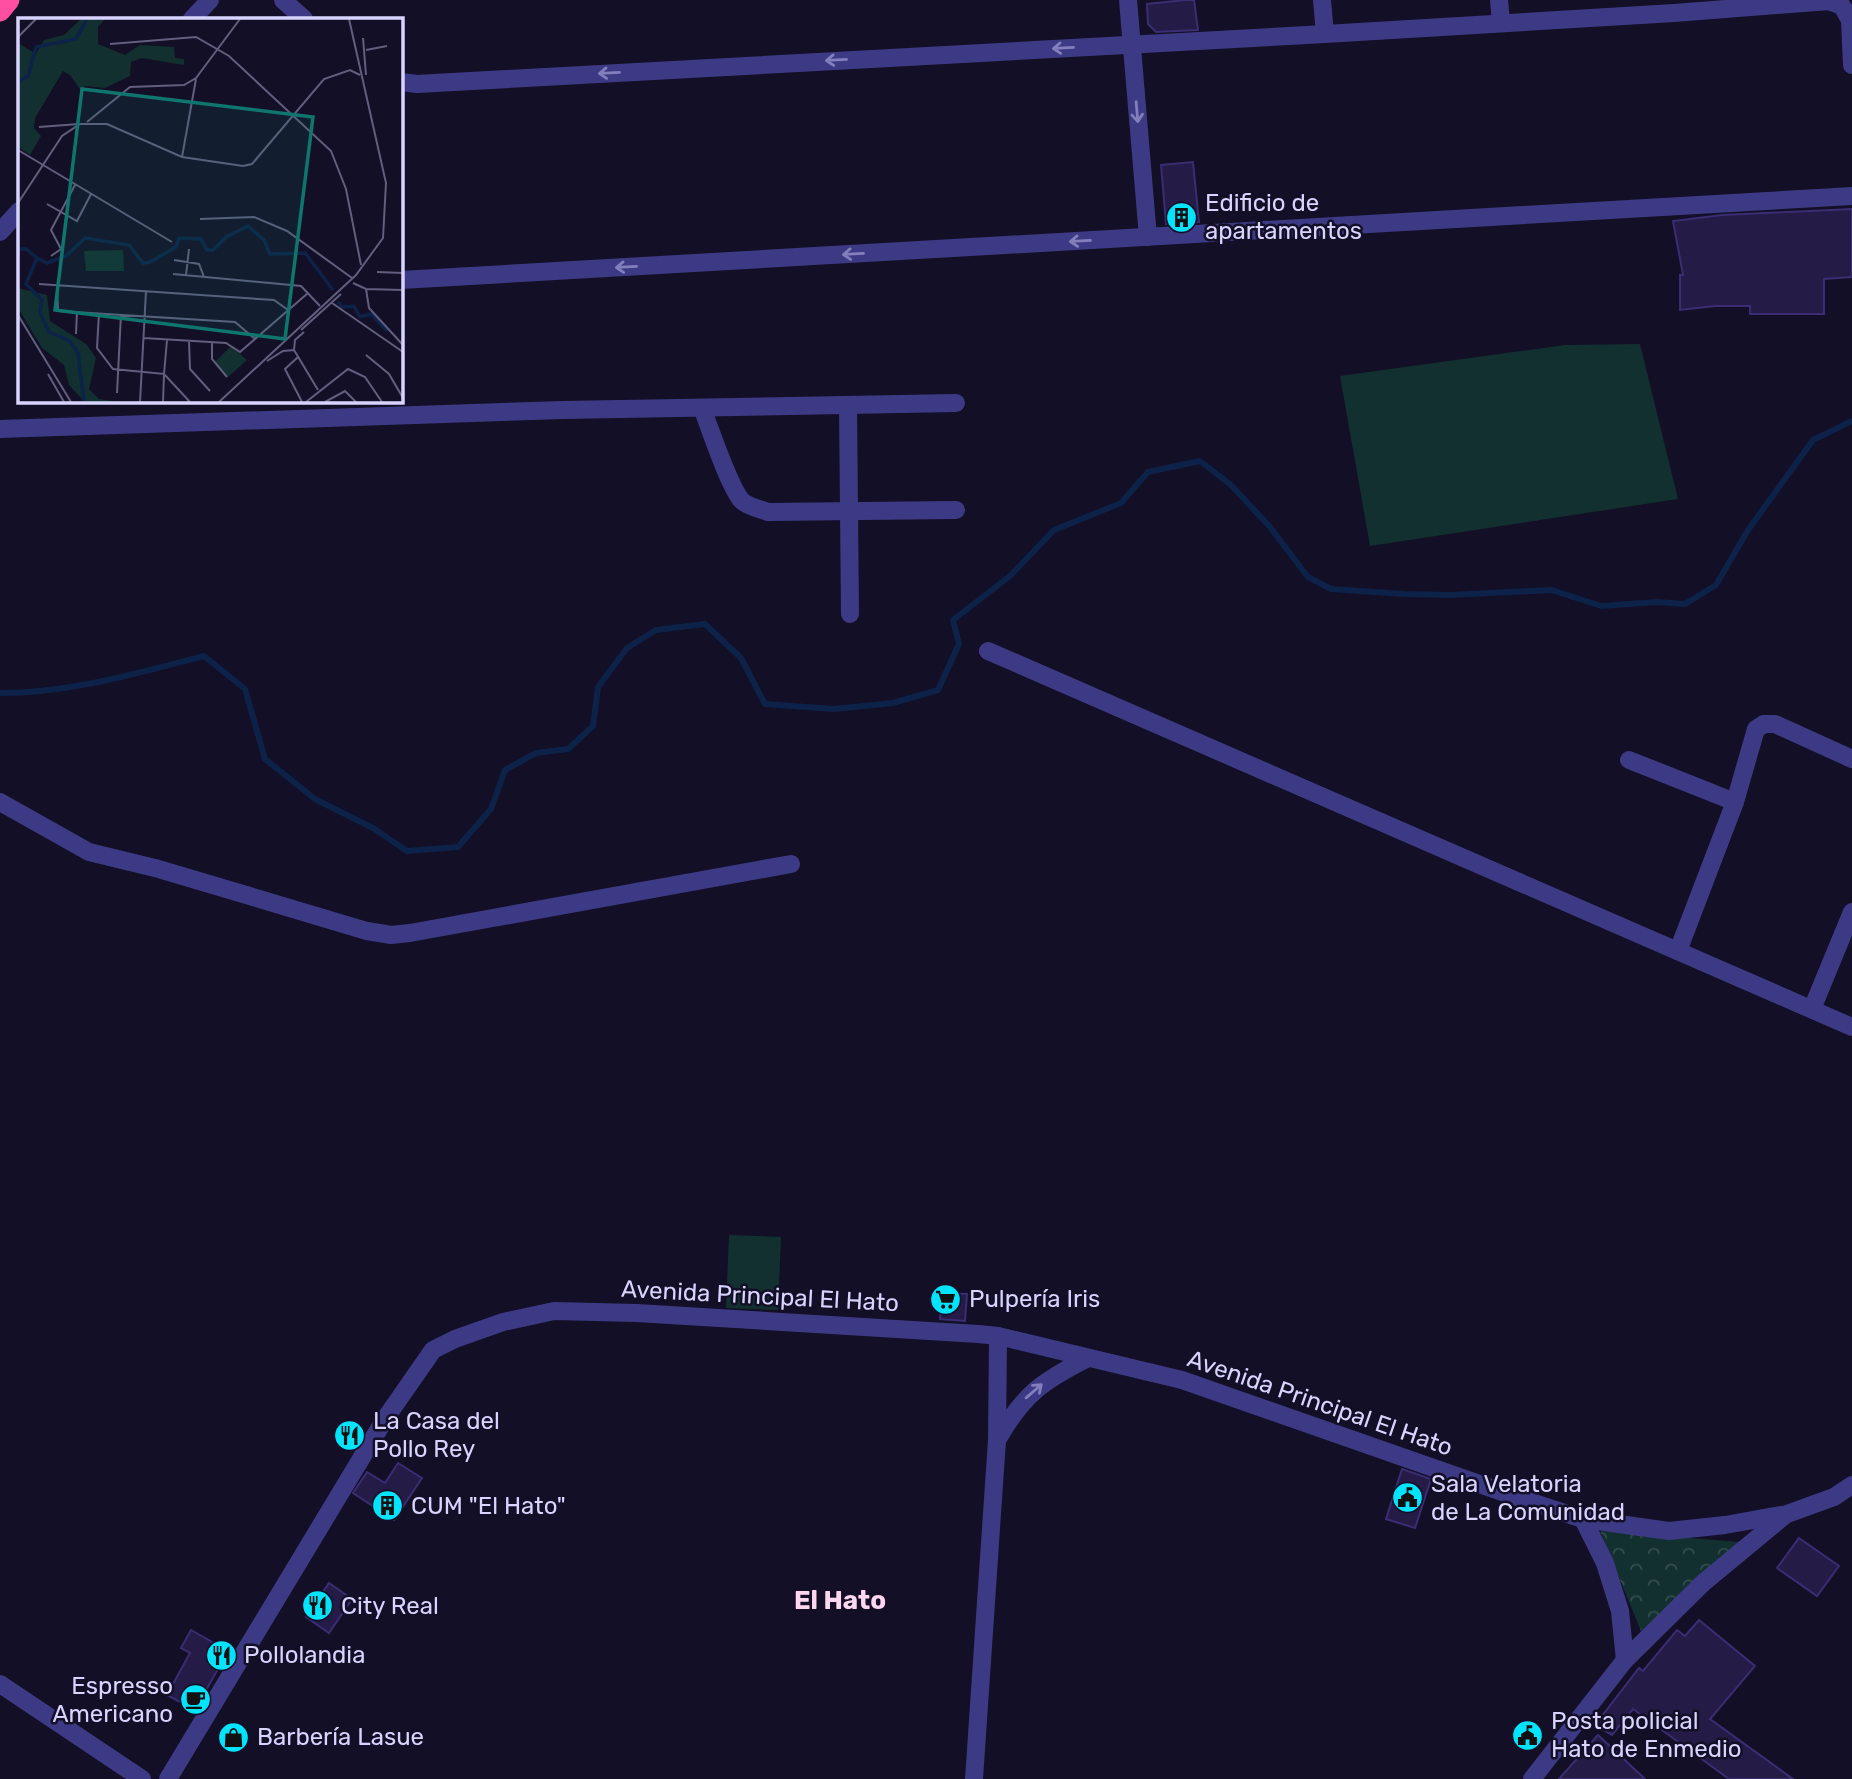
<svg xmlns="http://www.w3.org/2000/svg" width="1852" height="1779" font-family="Rubik,sans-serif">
<defs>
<pattern id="forest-crowns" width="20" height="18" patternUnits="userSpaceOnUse" patternTransform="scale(1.75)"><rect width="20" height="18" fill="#12302f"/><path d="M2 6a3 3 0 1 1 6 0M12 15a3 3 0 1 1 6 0" fill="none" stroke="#344d4e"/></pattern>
</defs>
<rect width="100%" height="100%" fill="#130f26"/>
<!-- forest -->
<polygon fill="url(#forest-crowns)" points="1600,1531 1740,1542 1641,1631"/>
<!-- garden -->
<g fill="#12302f">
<polygon points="1640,344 1678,499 1370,546 1340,376 1565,345"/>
<polygon points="729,1235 781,1237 778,1310 726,1308"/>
</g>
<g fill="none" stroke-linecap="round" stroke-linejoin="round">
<!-- stream -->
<path stroke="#0c2248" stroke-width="6" d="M0,693C70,693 137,673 204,656L245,689L265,759L315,799L373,828L407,851L458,847L491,809L505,770L536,753L568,749L593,726L598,687L627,648L656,630L705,624L741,658L765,704L834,709L893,703L938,690L959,644L953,620L1010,576L1054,530L1121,503L1148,472L1200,461L1231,485L1270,527L1308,577L1331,589L1403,594L1450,595L1552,590L1601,606L1657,602L1685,604L1716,585L1748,530L1813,440L1852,421"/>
</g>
<!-- building -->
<g fill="#241b47" stroke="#3b2d73" stroke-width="2">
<polygon points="1185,0 1194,0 1198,30 1156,32 1148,24 1147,4"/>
<polygon points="1193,162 1199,222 1166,224 1161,165"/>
<polygon points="1852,209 1852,277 1824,279 1824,314 1750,314 1750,306 1715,306 1680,310 1680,275 1683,275 1673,221 1722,215"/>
<polygon points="942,1293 967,1294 965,1321 940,1319"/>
<polygon points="398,1463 422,1478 394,1520 353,1493 367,1472 385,1483"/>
<polygon points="1402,1469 1431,1479 1415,1528 1386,1519"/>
<polygon points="1799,1538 1839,1566 1817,1596 1777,1568"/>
<polygon points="329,1583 352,1599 329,1633 306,1617"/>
<polygon points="1699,1620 1755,1666 1710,1719 1793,1779 1729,1779 1633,1709 1612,1735 1595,1725 1639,1668 1643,1671 1677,1630 1685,1636"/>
<polygon points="191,1630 228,1651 195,1710 167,1695 190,1653 181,1648"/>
<polygon points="1598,1735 1645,1779 1559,1779"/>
</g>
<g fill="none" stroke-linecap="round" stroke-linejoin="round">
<!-- minor -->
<g stroke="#3d3a85" stroke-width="18">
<polyline points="283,0 304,19"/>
<polyline points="1128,0 1148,237"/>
<polyline points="1322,0 1325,34"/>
<polyline points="1499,0 1501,22"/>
<polyline points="192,19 210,0"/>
<polyline points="401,82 417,84 1325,34 1674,13 1829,1 1842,6 1850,20 1852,65"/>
<polyline points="0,232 19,211"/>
<polyline points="401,280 1852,196"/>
<polyline points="848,405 850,614"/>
<path d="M702,408C710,428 729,487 742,501C749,507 760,509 768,512L956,510"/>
<polyline points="0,429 563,410 956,403"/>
<polyline points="988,651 1852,1027"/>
<polyline points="1629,760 1735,802"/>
<polyline points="0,802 89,852 159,869 367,931 391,935 410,933 791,864"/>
<polyline points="1678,951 1735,802 1756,729 1764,724 1775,724 1852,759"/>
<polyline points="1812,1009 1852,912"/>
<path d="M999,1437C1024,1394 1043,1381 1086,1359"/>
<polyline points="1583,1519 1605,1563 1620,1611 1625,1660"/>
<polyline points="0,1684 142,1779"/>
<polyline points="168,1779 385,1419 433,1350 455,1339 503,1322 554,1311 637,1313 978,1334 998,1336 1182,1380 1528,1501 1583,1519 1669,1531 1725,1525 1787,1514 1834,1497 1852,1485"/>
<polyline points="974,1779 997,1440 998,1336"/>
<polyline points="1532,1779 1625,1660 1703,1583 1784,1516"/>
</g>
<!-- highway -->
<polyline stroke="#ff4fa3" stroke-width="21" points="0,11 9,0"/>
</g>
<!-- one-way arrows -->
<defs><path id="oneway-shaft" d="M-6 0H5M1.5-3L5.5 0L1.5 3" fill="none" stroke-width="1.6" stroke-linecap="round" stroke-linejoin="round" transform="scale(1.75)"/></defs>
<g stroke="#837fbc">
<use href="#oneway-shaft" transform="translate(1063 48) rotate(177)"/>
<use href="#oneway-shaft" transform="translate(836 60) rotate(177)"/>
<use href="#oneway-shaft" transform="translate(609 73) rotate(177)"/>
<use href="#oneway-shaft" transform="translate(1137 112) rotate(85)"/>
<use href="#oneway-shaft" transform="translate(1080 241) rotate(177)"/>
<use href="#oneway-shaft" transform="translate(853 254) rotate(177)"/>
<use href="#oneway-shaft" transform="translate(626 267) rotate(177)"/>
<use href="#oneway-shaft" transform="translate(1034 1391) rotate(-41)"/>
</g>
<!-- icons -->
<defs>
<symbol id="building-disc" viewBox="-11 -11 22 22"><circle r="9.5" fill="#00e5ff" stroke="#130f26"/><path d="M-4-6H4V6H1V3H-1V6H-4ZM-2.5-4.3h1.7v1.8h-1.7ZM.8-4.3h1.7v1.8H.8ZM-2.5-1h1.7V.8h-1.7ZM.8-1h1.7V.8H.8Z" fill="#111"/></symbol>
<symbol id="supermarket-disc" viewBox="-11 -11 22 22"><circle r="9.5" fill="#00e5ff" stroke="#130f26"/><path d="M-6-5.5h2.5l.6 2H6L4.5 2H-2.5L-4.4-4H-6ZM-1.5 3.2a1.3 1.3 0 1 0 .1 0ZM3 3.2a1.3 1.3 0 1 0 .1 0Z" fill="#111"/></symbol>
<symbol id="restaurant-disc" viewBox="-11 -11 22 22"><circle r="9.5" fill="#00e5ff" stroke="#130f26"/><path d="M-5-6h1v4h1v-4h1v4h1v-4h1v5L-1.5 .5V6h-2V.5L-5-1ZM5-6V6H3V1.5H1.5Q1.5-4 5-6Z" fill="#111"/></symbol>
<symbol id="civic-disc" viewBox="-11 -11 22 22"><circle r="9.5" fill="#00e5ff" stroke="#130f26"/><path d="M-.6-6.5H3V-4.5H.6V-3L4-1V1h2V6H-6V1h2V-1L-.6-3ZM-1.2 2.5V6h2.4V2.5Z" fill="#111"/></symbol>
<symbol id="cafe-disc" viewBox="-11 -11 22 22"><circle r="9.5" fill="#00e5ff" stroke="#130f26"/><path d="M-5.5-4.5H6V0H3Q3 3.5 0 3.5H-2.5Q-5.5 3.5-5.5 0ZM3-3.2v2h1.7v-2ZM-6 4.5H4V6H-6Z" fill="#111"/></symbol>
<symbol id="shop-disc" viewBox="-11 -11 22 22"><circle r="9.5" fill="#00e5ff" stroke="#130f26"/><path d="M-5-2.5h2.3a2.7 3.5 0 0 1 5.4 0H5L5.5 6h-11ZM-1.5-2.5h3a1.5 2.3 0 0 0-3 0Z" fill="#111"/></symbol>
</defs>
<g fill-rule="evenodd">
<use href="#building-disc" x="1164" y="200" width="35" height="35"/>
<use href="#supermarket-disc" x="928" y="1282" width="35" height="35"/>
<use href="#restaurant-disc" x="332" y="1418" width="35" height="35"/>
<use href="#civic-disc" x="1390" y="1480" width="35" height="35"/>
<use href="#building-disc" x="370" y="1488" width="35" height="35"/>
<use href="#restaurant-disc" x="300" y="1588" width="35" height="35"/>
<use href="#restaurant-disc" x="204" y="1638" width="35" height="35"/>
<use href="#cafe-disc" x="178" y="1682" width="35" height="35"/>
<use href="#civic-disc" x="1510" y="1718" width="35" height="35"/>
<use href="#shop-disc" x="216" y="1720" width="35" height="35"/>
</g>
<g text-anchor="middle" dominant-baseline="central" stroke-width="5" stroke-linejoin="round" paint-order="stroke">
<!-- poi labels -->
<g font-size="24" fill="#d9d4ff" stroke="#130f26" text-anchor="start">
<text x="1205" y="203">Edificio de<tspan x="1205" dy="28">apartamentos</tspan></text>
<text x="969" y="1299">Pulpería Iris</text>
<text x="373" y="1421">La Casa del<tspan x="373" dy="28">Pollo Rey</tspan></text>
<text x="1431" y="1484">Sala Velatoria<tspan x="1431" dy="28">de La Comunidad</tspan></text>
<text x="411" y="1506">CUM "El Hato"</text>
<text x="341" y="1606">City Real</text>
<text x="244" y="1655">Pollolandia</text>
<text x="173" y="1686" text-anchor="end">Espresso<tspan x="173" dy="28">Americano</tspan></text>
<text x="1551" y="1721">Posta policial<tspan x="1551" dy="28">Hato de Enmedio</tspan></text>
<text x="257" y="1737">Barbería Lasue</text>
</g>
<!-- street labels -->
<g font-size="24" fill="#d9d4ff" stroke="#130f26">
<text transform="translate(760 1296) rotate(3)">Avenida Principal El Hato</text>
<text transform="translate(1320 1403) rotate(19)">Avenida Principal El Hato</text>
</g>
<!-- neighbourhood labels -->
<g font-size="26" font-weight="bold" fill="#ffd6f0" stroke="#130f26">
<text x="840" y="1600">El Hato</text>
</g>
</g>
<!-- overview -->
<g transform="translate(18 18)">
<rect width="385" height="385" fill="#130f26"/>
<path d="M63,1H87L80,9V26L107,37L122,27L156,29L157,40L166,41V47L124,40L113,44L112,58L87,70L67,68L63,73L53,58L45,53L17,100L16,110L23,118L12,137L0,129V25L18,36L26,22L46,17ZM0,270L29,277L32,303L68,326L78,340L71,371L81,381L99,384H67L51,367L46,347L24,330L0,290Z" fill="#12302f"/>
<path d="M105,232L106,253H68L66,233ZM213,328L229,342L210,359L197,344Z" fill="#12302f"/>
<path fill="none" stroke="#0c2248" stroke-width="3.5" d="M0,64L10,58L18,29L58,21L69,1M0,231H8L19,240L8,266L24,282L22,295L31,314L52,323L60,335L66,384M19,240L29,245L48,238L67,220L111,227L125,245L132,244L158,229L161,220L183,221L189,232H195L208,219L230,208L246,222L252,236L287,235L315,272M320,284L324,289L336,288L342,299L353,296L369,313"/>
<path fill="none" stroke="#625e7d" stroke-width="2" d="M0,19L18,1M345,20L348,57M92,26L178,19L211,38L313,133L328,171L343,247M348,32L369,28M69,104L112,69L166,67L178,60L222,1M21,109L61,106M0,132L154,224M164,139L178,61M0,185L44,118L62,106H89L164,139L225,148L234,146L306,61L332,52L342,57M29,186L59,203L73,176M182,201L236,199L269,213L334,260M33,238L43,231L33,212L57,167M156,242L181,246L186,259M359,254L385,255M155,256L283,268L302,288M168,257L171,231M335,265L348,271L385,272M21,266L256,282L270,292M39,268L40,293L217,304L237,321M348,271L351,290L385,327M314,285L385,334M81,295L79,330L95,351L146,356L149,322M0,297L53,384M283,312L323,276M286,314L277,322L276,332L300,372M58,316L59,293M126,320L208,325L222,334L290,275M171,323L172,351L192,373M194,324V341L209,359M348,337L371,356L385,380M280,339L267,351L284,384M249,343L265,333L276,332M30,356L46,384M146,356L172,384M99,375L103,296M122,384L128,273M145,384L146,357M201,384L338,257L365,220L368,165L331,1M288,384L330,351L347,359L364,384M307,384L327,373L338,384"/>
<path fill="#0f766e" fill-opacity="0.15" stroke="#0f766e" stroke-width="3.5" d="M64,71L295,99L267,321L37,292Z"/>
<rect width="385" height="385" fill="none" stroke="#d9d4ff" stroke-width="3.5"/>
</g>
</svg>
